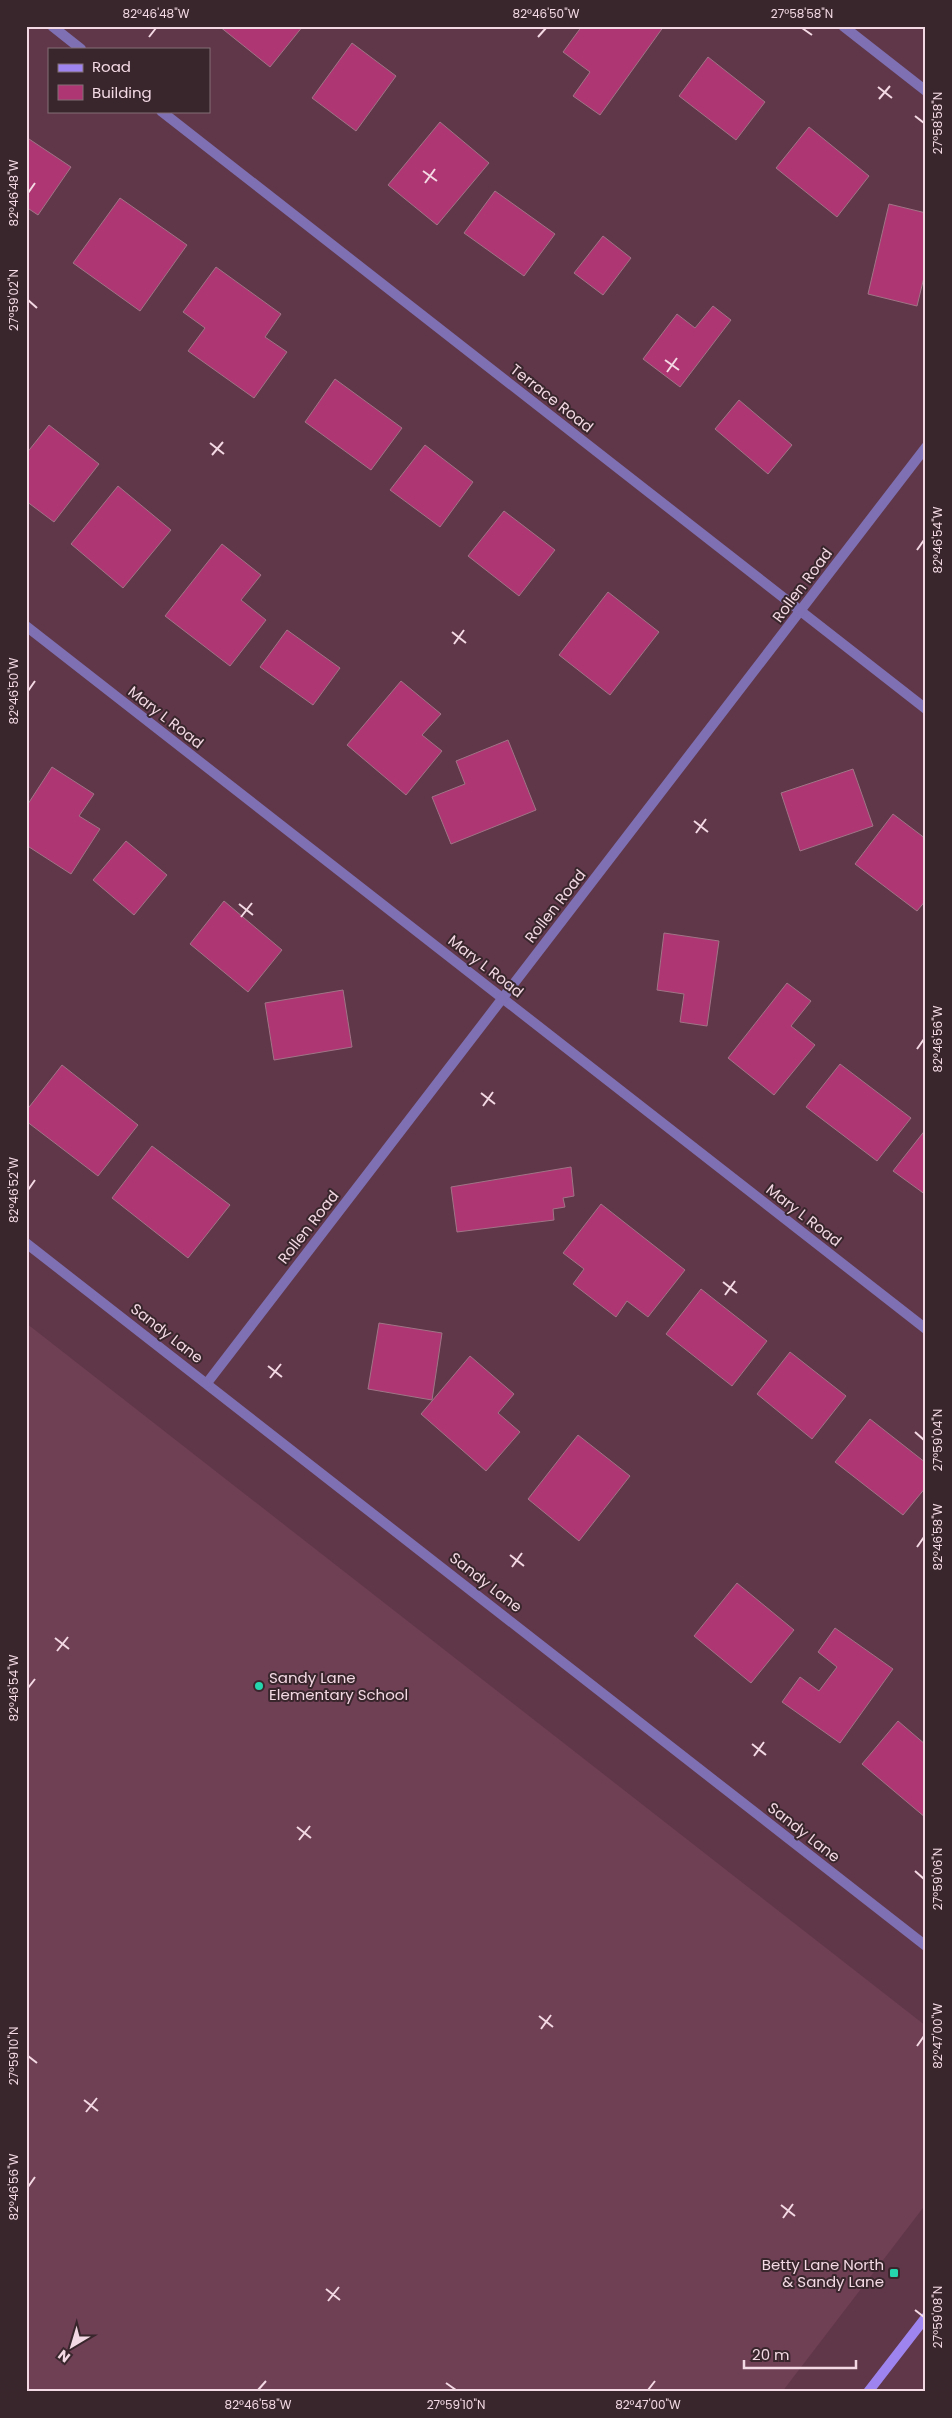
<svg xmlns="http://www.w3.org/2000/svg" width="952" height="2418" font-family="Poppins,sans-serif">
<rect width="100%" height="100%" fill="#603749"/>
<!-- built -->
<polygon fill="#6f3f54" points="26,1323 926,2026 926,2204 782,2392 26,2392"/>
<!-- building -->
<g fill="#ad3673" stroke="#a17486">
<polygon points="219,26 303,26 270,67"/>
<polygon points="582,26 664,26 600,115 573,96 590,72 563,52"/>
<polygon points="352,43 396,76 356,131 312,98"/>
<polygon points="708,57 765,102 736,140 679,96"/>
<polygon points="440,122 489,163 437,225 388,185"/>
<polygon points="809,127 869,176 837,217 776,168"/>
<polygon points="26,137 71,167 38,215 26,207"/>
<polygon points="495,191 555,234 524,276 464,233"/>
<polygon points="120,198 187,245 140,311 73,263"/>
<polygon points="889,204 926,213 926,269 917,306 868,294"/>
<polygon points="603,236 631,258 603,295 574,273"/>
<polygon points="216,267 281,314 265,337 287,352 254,398 188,351 205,328 183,312"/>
<polygon points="713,306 731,320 680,387 643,359 677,314 695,328"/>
<polygon points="335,379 402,428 371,470 305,422"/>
<polygon points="739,400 792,445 768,474 715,429"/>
<polygon points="49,425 99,464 54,522 26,501 26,454"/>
<polygon points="425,445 473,482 440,527 390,490"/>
<polygon points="118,486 171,530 123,588 71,544"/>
<polygon points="504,511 555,550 519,596 468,556"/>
<polygon points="222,544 261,575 241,600 266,620 230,666 165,616"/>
<polygon points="608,592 659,632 610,695 559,655"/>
<polygon points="287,630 340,668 313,705 260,667"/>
<polygon points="401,681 441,714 422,735 442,751 406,795 347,745"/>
<polygon points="508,740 536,810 451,844 432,797 465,784 456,761"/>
<polygon points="52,767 94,794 79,816 100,829 71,874 26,845 26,807"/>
<polygon points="853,769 873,826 800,851 781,793"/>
<polygon points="893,814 926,839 926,900 917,911 855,864"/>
<polygon points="126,841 167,875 134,915 93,880"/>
<polygon points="224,901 282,950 248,992 190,944"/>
<polygon points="664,933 719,941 707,1026 680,1022 684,994 657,990"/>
<polygon points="787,983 811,1001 791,1026 815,1045 774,1095 728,1058"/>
<polygon points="343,990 352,1047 274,1060 265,1003"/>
<polygon points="840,1064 911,1118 877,1161 806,1107"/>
<polygon points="62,1065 138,1125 98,1176 26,1121 26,1111"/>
<polygon points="926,1129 926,1195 893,1171"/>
<polygon points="152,1146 230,1205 188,1258 112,1198"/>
<polygon points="571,1167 574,1196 563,1198 565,1207 553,1209 554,1220 457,1232 451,1187"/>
<polygon points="601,1204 685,1270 648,1317 627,1301 616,1317 573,1284 584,1269 563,1253"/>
<polygon points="701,1289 767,1341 732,1386 666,1334"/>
<polygon points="379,1323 442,1333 432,1400 368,1389"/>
<polygon points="790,1352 846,1396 812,1439 757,1394"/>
<polygon points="470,1356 514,1394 498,1413 520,1432 486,1471 421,1414"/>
<polygon points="870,1419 926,1463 926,1487 903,1515 835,1462"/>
<polygon points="578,1435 630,1476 579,1541 528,1499"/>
<polygon points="737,1583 794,1630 751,1683 694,1636"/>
<polygon points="835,1628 893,1669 840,1743 782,1702 800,1677 819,1691 837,1667 818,1652"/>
<polygon points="898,1721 926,1745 926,1818 862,1764"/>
</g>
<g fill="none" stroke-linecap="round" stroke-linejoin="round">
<!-- street -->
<g stroke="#7e70b2" stroke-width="10">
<polyline points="52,26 81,49"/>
<polyline points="843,26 926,91"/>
<polyline points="161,111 926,709"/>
<polyline points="26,626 926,1329"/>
<polyline points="26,1243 926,1946"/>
<polyline points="207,1383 926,447"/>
</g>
<!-- secondary -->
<polyline stroke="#9d84ee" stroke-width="10" points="868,2392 926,2317"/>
</g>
<!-- ticks -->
<path fill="none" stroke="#f3d9e3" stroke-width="2" d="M802,28L812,35M149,37L156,28M538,37L546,28M878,87L892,98M879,99L890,86M915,116L924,123M423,171L437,181M425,183L435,169M28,193L35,183M28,300L37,308M665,360L679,370M667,372L677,358M210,443L224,454M212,455L223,442M917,550L924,540M452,632L466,643M454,644L464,630M28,691L35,681M694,821L708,832M696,833L706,819M239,904L253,915M241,917L252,903M917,1049L924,1039M481,1093L495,1104M483,1106L493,1092M28,1190L35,1180M723,1282L737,1293M725,1295L735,1281M268,1366L282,1377M270,1378L281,1364M915,1432L924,1440M917,1547L924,1537M510,1555L524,1566M512,1567L522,1553M55,1638L69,1649M57,1651L68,1637M28,1688L35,1679M752,1744L766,1755M754,1756L764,1742M297,1827L311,1838M299,1840L310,1826M915,1871L924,1879M539,2016L553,2027M541,2029L551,2015M917,2046L924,2036M28,2056L37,2063M84,2100L98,2111M86,2112L97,2098M28,2187L35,2177M781,2205L795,2216M783,2218L793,2204M326,2289L340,2300M328,2301L339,2287M915,2310L924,2317M446,2383L456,2390M258,2390L266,2381M648,2390L655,2381"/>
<!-- markers -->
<g fill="#25d5ae" stroke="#39262d" stroke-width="2">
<circle cx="259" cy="1686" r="5"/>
<rect x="889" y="2268" width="10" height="10" rx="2.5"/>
</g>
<g text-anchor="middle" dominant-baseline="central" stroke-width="4" stroke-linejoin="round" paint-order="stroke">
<!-- street labels -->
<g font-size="15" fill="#f3d9e3" stroke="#39262d">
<text transform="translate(552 398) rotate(38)">Terrace Road</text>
<text transform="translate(802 585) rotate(-53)">Rollen Road</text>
<text transform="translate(166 717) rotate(38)">Mary L Road</text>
<text transform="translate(555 906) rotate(-52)">Rollen Road</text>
<text transform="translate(486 966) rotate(38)">Mary L Road</text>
<text transform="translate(804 1215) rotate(38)">Mary L Road</text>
<text transform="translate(308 1227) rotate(-52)">Rollen Road</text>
<text transform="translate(167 1333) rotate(38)">Sandy Lane</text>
<text transform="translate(486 1582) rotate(38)">Sandy Lane</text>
<text transform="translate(804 1832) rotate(38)">Sandy Lane</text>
</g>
<!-- poi labels -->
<g font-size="15" fill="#f3d9e3" stroke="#39262d" text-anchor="start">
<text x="269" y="1677">Sandy Lane<tspan x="269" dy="17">Elementary School</tspan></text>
<text x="884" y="2264" text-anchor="end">Betty Lane North<tspan x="884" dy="17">&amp; Sandy Lane</tspan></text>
</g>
</g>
<!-- border -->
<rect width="952" height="2418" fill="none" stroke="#39262d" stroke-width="55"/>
<!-- legend -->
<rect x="48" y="48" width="162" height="65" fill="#39262d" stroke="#836e76"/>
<rect x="58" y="64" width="25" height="8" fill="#9d84ee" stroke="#836e76"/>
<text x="92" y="72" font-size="15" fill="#f3d9e3">Road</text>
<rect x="58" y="85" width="25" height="15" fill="#ad3673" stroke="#836e76"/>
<text x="92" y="98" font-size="15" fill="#f3d9e3">Building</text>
<!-- north arrow -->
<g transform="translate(72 2346) rotate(218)" stroke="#39262d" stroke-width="4" paint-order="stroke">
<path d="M0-4L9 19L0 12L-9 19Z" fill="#f3d9e3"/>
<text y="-8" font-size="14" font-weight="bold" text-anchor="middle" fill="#f3d9e3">N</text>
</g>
<!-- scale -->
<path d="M744 2360v8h112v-8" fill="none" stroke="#f3d9e3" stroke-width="2.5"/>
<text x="752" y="2360" font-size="15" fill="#f3d9e3" stroke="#39262d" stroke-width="4" paint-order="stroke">20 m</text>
<rect x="28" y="28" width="896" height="2362" fill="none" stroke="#f3d9e3" stroke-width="2"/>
<g font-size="12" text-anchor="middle" fill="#f3d9e3">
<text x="156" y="18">82°46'48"W</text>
<text x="546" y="18">82°46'50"W</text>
<text x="802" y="18">27°58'58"N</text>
<text transform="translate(938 123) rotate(-90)" y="4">27°58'58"N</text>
<text transform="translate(14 193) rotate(-90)" y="4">82°46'48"W</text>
<text transform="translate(14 300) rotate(-90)" y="4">27°59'02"N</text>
<text transform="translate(938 540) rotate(-90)" y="4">82°46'54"W</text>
<text transform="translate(14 691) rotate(-90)" y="4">82°46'50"W</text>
<text transform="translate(938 1039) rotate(-90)" y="4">82°46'56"W</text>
<text transform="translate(14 1190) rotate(-90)" y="4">82°46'52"W</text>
<text transform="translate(938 1440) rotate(-90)" y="4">27°59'04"N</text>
<text transform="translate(938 1537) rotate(-90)" y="4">82°46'58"W</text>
<text transform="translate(14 1688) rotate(-90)" y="4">82°46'54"W</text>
<text transform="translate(938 1879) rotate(-90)" y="4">27°59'06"N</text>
<text transform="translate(938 2036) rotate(-90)" y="4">82°47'00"W</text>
<text transform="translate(14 2056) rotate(-90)" y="4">27°59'10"N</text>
<text transform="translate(14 2187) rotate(-90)" y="4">82°46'56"W</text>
<text transform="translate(938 2317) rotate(-90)" y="4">27°59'08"N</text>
<text x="258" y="2409">82°46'58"W</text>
<text x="456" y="2409">27°59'10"N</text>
<text x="648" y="2409">82°47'00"W</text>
</g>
</svg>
